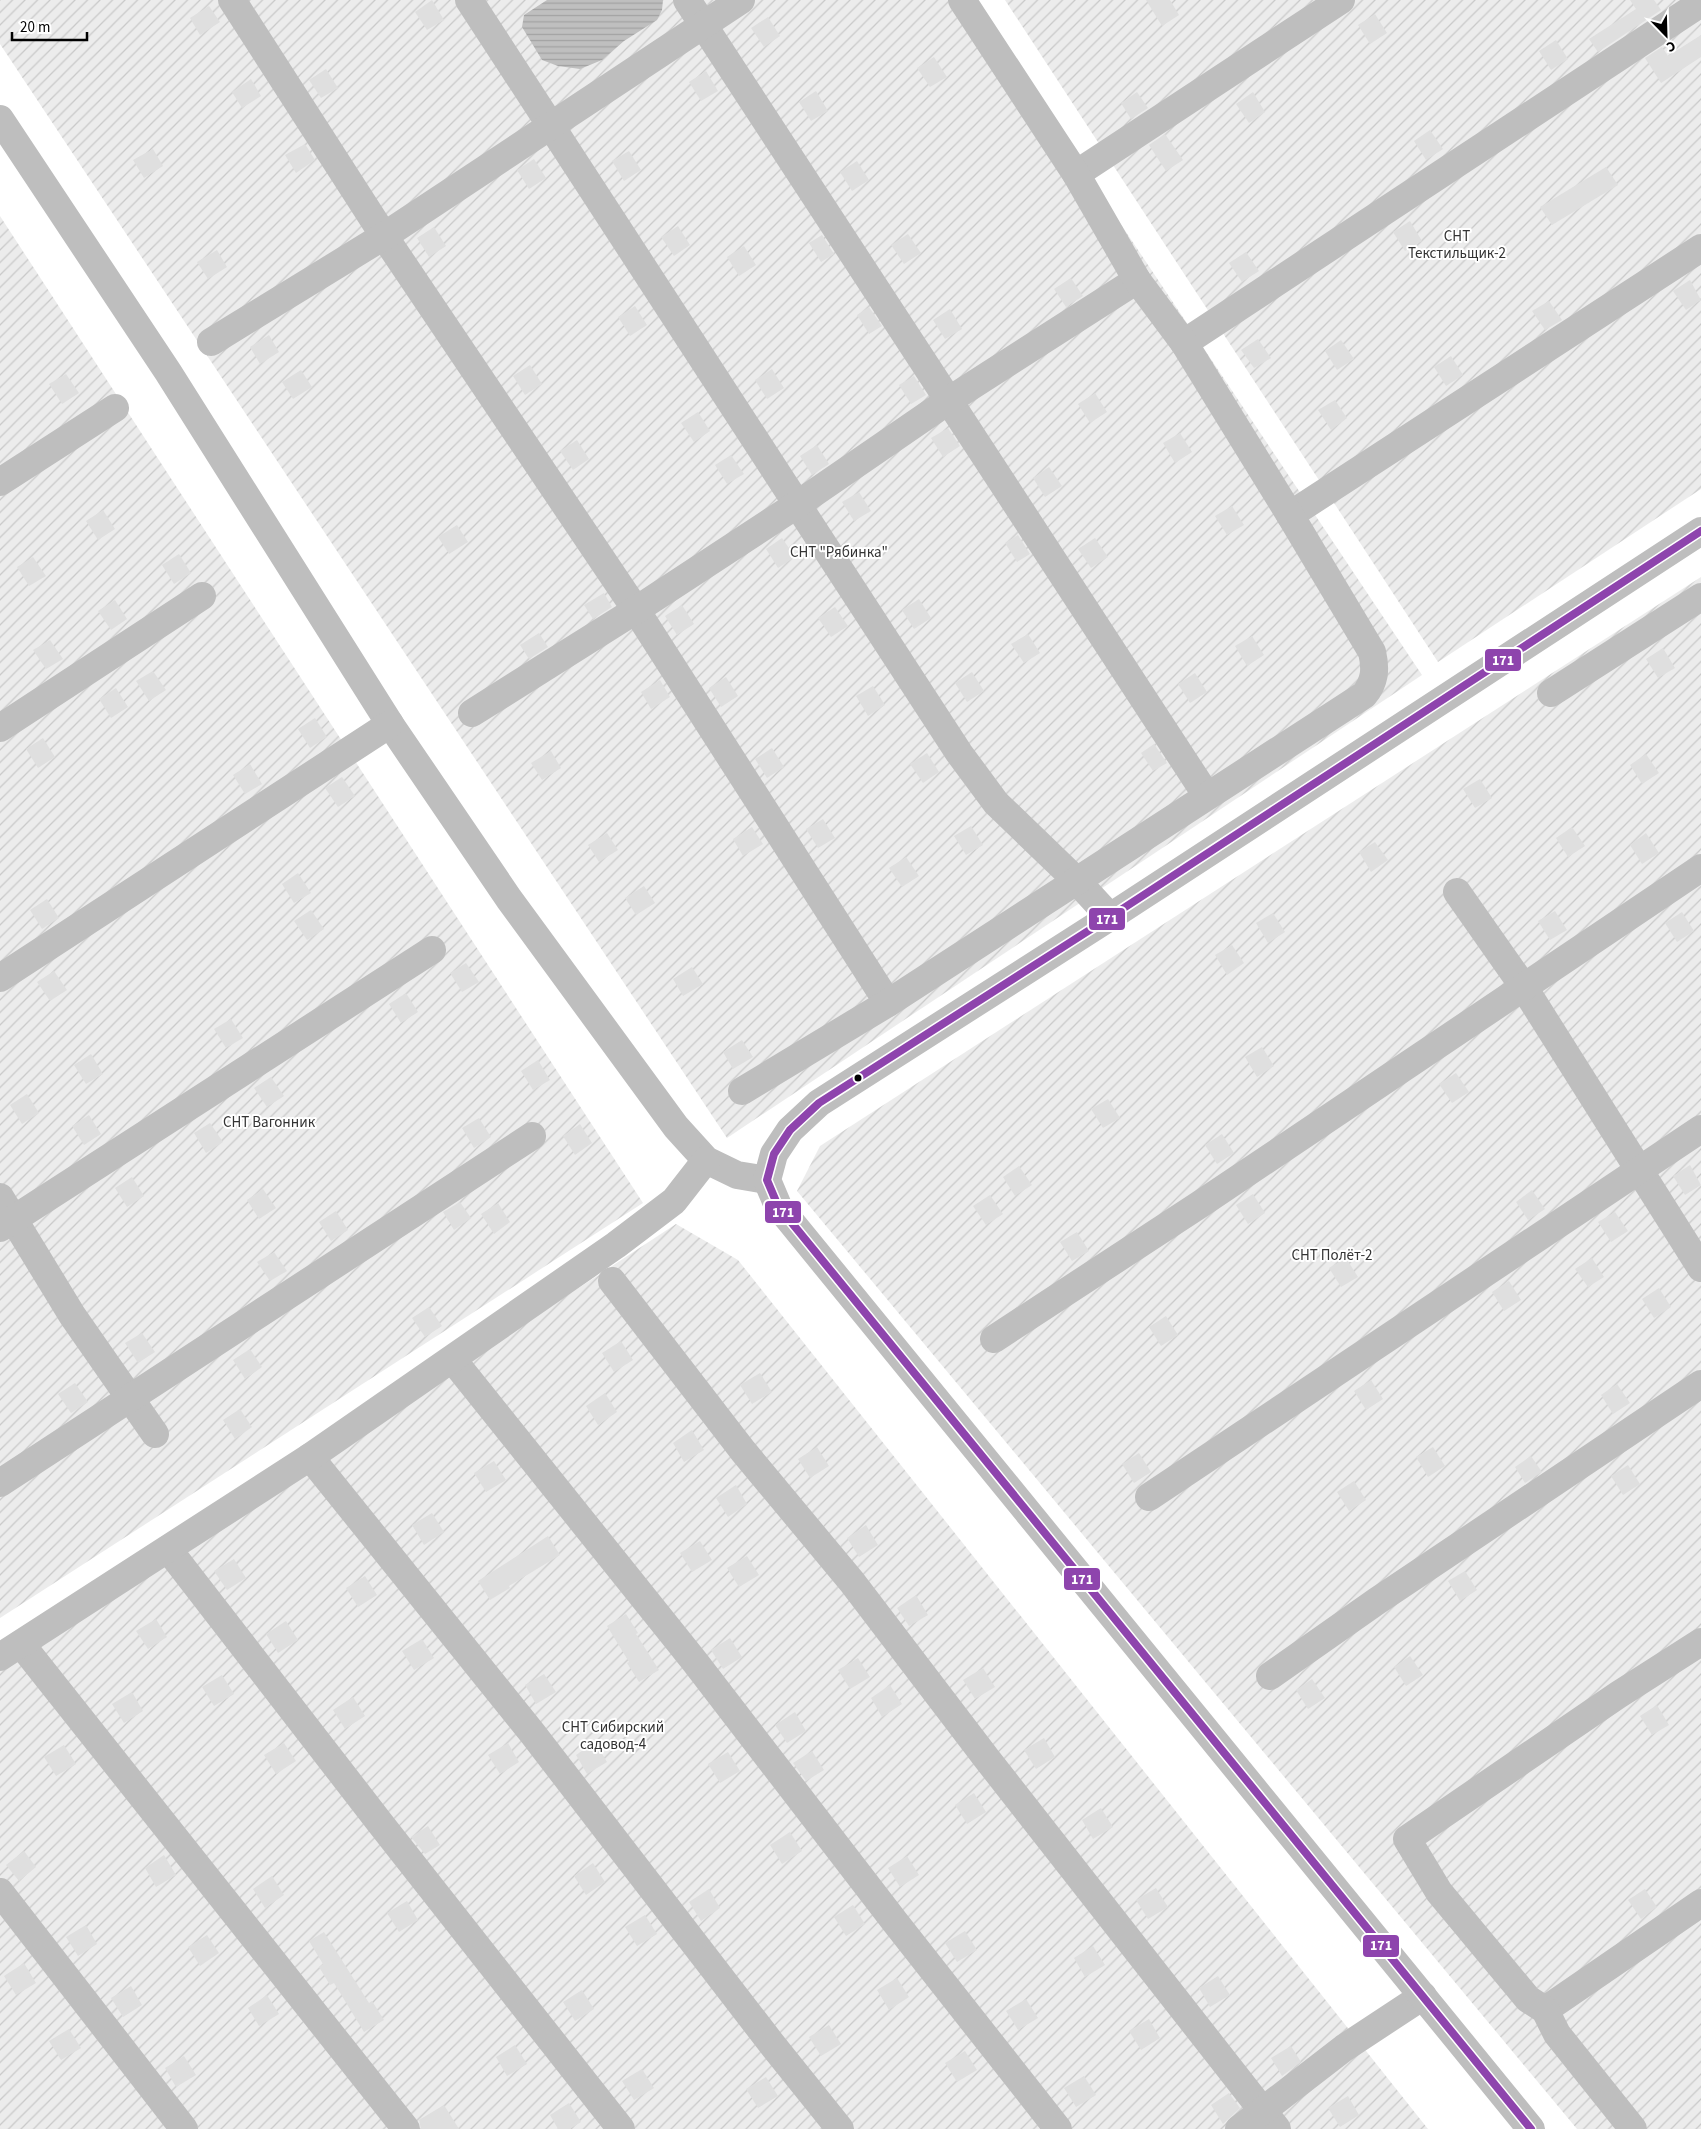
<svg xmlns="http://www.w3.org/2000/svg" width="1701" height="2129" font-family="'Source Sans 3',sans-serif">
<defs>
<pattern id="garden-furrows" width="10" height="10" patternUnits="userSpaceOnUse" patternTransform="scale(1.25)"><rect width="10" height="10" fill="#ececec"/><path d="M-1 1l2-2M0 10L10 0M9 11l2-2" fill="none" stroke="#c9c9c9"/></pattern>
<pattern id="water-rules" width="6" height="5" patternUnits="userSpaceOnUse" patternTransform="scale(1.25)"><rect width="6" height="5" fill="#bfbfbf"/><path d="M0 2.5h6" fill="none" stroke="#a2a2a2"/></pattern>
</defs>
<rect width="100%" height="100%" fill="#fff"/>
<!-- garden -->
<g fill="url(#garden-furrows)">
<polygon points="0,0 971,0 1422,675 727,1138 0,44"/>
<polygon points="1005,0 1701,0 1701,489 1438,662"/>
<polygon points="0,216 643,1203 0,1618"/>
<polygon points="1701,577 1701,2129 1577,2129 797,1191 820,1146"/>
<polygon points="676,1224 738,1260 1428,2129 0,2129 0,1668"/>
</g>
<!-- water -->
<polygon fill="url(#water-rules)" points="547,0 663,0 662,10 657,20 624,41 602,60 580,69 558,66 542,60 522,27 524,15"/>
<!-- building -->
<g fill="#dfdfdf">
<polygon points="432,0 444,20 427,30 415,12"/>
<polygon points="1146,0 1170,0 1179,15 1162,26"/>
<polygon points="1630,0 1654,0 1661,10 1598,52 1589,39 1636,9"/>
<polygon points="209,6 220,22 200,35 190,18"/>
<polygon points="1375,14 1387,33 1370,44 1358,25"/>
<polygon points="768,17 780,36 764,47 751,28"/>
<polygon points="1701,35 1701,57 1661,83 1645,58 1662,47 1668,56"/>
<polygon points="1556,40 1568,59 1551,70 1539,51"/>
<polygon points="934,57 947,77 930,87 917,68"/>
<polygon points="326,69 338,88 321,98 309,80"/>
<polygon points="706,71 718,91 701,101 689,82"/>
<polygon points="251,79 261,96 242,108 232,92"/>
<polygon points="816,91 828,111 811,121 799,102"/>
<polygon points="1137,92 1148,108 1131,119 1121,103"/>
<polygon points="1253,92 1265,112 1249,123 1236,104"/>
<polygon points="1430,130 1443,149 1426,160 1414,141"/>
<polygon points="1165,134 1183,160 1166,171 1149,145"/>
<polygon points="305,144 315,160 296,173 285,155"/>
<polygon points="153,149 163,166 144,178 133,160"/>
<polygon points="629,151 641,170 624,181 612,161"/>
<polygon points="534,159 546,178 529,189 517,170"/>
<polygon points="857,161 869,180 852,191 840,172"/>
<polygon points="1606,167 1618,185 1552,225 1540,207"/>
<polygon points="1410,221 1422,241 1405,251 1393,232"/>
<polygon points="678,226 690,245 674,256 661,237"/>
<polygon points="434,227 446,246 429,257 417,238"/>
<polygon points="908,234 921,253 904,264 891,245"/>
<polygon points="822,235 834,254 821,262 809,243"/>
<polygon points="744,246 756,265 739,276 727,257"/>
<polygon points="217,250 227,267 208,279 197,262"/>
<polygon points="1246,252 1259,271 1242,282 1229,263"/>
<polygon points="1071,278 1083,296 1066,307 1054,289"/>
<polygon points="1690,280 1701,300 1686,310 1673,291"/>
<polygon points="1549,301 1562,320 1545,330 1532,311"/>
<polygon points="635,306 647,325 630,336 618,317"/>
<polygon points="869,307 882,326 869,334 857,315"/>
<polygon points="950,309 962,329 945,339 933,320"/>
<polygon points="269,335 279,352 260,364 250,347"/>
<polygon points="1258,339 1271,358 1254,368 1241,350"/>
<polygon points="1341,340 1354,359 1337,370 1325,351"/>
<polygon points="1451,356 1463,375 1446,386 1434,367"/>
<polygon points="530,365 542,384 525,395 513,376"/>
<polygon points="772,369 784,388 767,399 755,380"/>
<polygon points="301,370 312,387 293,399 282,382"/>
<polygon points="66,374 79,393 62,404 49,384"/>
<polygon points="914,376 926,395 911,404 899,385"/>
<polygon points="1095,393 1107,412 1090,423 1078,404"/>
<polygon points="1335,400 1347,418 1331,430 1318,410"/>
<polygon points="698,412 710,431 694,442 681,423"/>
<polygon points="948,428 960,446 943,457 931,438"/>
<polygon points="1180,433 1192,452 1175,463 1163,443"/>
<polygon points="577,440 589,459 573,470 560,451"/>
<polygon points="817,445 829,464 812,475 800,456"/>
<polygon points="731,455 744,474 727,484 715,465"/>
<polygon points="1049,467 1062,486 1045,497 1033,478"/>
<polygon points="859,492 871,511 854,521 842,502"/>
<polygon points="1232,506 1244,525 1227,535 1215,516"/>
<polygon points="103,510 115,529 98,540 86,521"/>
<polygon points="457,525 468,542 449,554 438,537"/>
<polygon points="1018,535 1030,554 1017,562 1005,543"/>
<polygon points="782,538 795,557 778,568 766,549"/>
<polygon points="1095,538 1108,557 1091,568 1078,549"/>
<polygon points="179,554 191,573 174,584 162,565"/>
<polygon points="33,557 46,576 29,586 17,567"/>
<polygon points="604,593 612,607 593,619 584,605"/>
<polygon points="919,599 931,618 914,629 902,610"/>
<polygon points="115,600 127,619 111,630 98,611"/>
<polygon points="682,605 694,624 677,635 665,616"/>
<polygon points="835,607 848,626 831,637 818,618"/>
<polygon points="539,633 548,647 529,659 520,645"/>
<polygon points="1028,634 1040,653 1024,663 1011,644"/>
<polygon points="1252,636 1264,655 1247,666 1235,646"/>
<polygon points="50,640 63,659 46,669 33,650"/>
<polygon points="1663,648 1675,668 1658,678 1646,659"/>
<polygon points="153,671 166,690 149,701 136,681"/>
<polygon points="972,672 984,691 967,702 955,683"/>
<polygon points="1195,673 1207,692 1190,703 1178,684"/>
<polygon points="726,677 738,696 721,707 709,688"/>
<polygon points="660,680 670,697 651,709 641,692"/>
<polygon points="873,686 885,705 868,716 856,696"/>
<polygon points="116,688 128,707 111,718 99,699"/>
<polygon points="315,718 327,737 310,748 298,729"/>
<polygon points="43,738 55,757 38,768 26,749"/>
<polygon points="1154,744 1167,763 1153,771 1141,753"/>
<polygon points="772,748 784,767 767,778 755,759"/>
<polygon points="551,751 561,768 542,780 531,763"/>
<polygon points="927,753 939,772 923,783 910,764"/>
<polygon points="1646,754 1659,773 1642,784 1630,765"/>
<polygon points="250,764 262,784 245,794 233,775"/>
<polygon points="342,777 355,796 338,807 325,788"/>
<polygon points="1480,779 1492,798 1475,808 1463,789"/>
<polygon points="823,819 835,838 818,848 806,829"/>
<polygon points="971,826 983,845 966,855 954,836"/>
<polygon points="752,827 763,844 743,856 733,839"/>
<polygon points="1572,827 1585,846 1568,857 1556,838"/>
<polygon points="607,833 618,850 599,862 588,845"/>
<polygon points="1646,833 1659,853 1642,864 1630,845"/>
<polygon points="1375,842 1388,860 1371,872 1359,852"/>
<polygon points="906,857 919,876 902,887 889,868"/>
<polygon points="298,873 311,893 294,903 282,884"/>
<polygon points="644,886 655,903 636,915 625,898"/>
<polygon points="47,899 59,918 42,929 30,910"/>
<polygon points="311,910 324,929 307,940 294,921"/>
<polygon points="1555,911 1567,930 1550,940 1538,921"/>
<polygon points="1682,912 1694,931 1677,942 1665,923"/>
<polygon points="1273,913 1285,932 1268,943 1256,923"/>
<polygon points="1232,945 1244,963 1227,975 1215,955"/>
<polygon points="466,963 479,982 462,992 450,973"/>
<polygon points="692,967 703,984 683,996 673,979"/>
<polygon points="54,971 67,990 50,1001 37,982"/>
<polygon points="406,993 418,1012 401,1023 389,1004"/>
<polygon points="231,1019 243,1038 226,1048 214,1029"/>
<polygon points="742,1040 753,1057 733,1069 723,1052"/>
<polygon points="1262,1047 1274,1066 1257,1077 1245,1057"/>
<polygon points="91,1054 103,1074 86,1084 74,1065"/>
<polygon points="538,1060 550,1080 533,1090 521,1071"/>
<polygon points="1456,1073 1469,1092 1452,1103 1439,1084"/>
<polygon points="271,1077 284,1096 267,1107 254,1088"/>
<polygon points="27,1094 39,1113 22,1124 10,1105"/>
<polygon points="1108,1099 1120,1118 1103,1128 1091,1109"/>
<polygon points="89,1115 101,1134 84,1145 72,1126"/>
<polygon points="479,1118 491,1137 474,1148 462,1128"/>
<polygon points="210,1123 223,1142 206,1153 194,1133"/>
<polygon points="580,1124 592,1143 575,1155 563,1136"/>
<polygon points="1222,1134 1234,1153 1217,1164 1205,1145"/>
<polygon points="1690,1165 1701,1185 1685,1195 1673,1176"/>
<polygon points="1019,1166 1032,1185 1015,1196 1003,1177"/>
<polygon points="132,1177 144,1196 127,1207 115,1188"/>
<polygon points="263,1189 276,1208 259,1219 247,1200"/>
<polygon points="1532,1190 1545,1209 1528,1220 1516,1202"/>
<polygon points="1253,1194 1265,1213 1248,1224 1236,1205"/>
<polygon points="990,1195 1003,1214 986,1225 973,1206"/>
<polygon points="460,1202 471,1218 454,1230 443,1212"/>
<polygon points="498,1203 510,1222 494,1234 481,1214"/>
<polygon points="336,1211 348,1230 331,1241 319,1222"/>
<polygon points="1615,1212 1628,1231 1611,1242 1598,1222"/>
<polygon points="1077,1232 1089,1251 1072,1261 1060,1242"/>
<polygon points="274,1252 287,1271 270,1281 257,1262"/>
<polygon points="1346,1258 1358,1277 1341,1287 1329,1268"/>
<polygon points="1592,1258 1604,1277 1588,1287 1575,1269"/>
<polygon points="1509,1281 1521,1300 1504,1311 1492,1292"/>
<polygon points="1659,1288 1671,1307 1654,1318 1642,1299"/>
<polygon points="429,1307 442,1326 425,1337 412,1318"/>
<polygon points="1166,1316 1178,1335 1161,1346 1149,1327"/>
<polygon points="142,1333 155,1352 138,1363 125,1343"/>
<polygon points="621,1341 633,1360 614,1372 602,1353"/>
<polygon points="250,1349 262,1367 245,1379 233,1360"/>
<polygon points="760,1373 772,1392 752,1404 740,1385"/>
<polygon points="1371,1380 1383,1399 1366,1410 1354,1391"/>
<polygon points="75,1383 88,1402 71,1413 58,1394"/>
<polygon points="1617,1384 1630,1403 1613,1414 1601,1395"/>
<polygon points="605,1393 617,1412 598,1425 586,1406"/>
<polygon points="240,1409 252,1427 235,1439 223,1420"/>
<polygon points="692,1430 704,1450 684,1462 673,1443"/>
<polygon points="817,1447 829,1466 810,1478 798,1459"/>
<polygon points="1433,1447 1445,1466 1428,1477 1416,1457"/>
<polygon points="1139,1453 1151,1472 1134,1483 1122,1464"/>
<polygon points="1531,1456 1542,1472 1525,1483 1515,1467"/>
<polygon points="494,1461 506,1480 486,1492 474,1473"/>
<polygon points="1628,1465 1640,1484 1623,1495 1611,1476"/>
<polygon points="1354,1481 1366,1500 1349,1511 1337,1492"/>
<polygon points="736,1485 747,1504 728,1517 716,1498"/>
<polygon points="432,1513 444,1532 424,1545 412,1525"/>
<polygon points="866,1525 878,1545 859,1557 847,1538"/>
<polygon points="548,1536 560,1555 509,1586 510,1588 490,1600 478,1581"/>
<polygon points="700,1541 712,1560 692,1572 680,1553"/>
<polygon points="747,1556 759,1575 739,1587 727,1568"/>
<polygon points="234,1559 246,1578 227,1590 214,1571"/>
<polygon points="1465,1571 1477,1590 1460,1601 1448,1581"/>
<polygon points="365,1576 377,1595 358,1607 346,1588"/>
<polygon points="916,1595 928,1615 909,1626 897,1608"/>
<polygon points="626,1614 638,1633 636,1634 659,1670 639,1682 627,1663 629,1662 607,1626"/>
<polygon points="156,1619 167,1637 148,1649 136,1631"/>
<polygon points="286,1621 298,1640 278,1653 266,1634"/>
<polygon points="730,1638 742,1657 723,1669 711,1650"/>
<polygon points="422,1639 434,1658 414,1670 402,1651"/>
<polygon points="1410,1656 1423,1675 1406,1686 1394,1667"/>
<polygon points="858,1658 870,1677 850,1689 838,1670"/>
<polygon points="983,1668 995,1687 975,1699 963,1680"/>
<polygon points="544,1674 556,1692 536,1704 525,1685"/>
<polygon points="222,1675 234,1694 214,1706 202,1687"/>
<polygon points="1312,1679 1325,1698 1308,1709 1296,1690"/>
<polygon points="890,1685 902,1704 882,1717 871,1698"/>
<polygon points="132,1692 143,1711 124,1723 112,1704"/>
<polygon points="353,1697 365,1716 345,1729 333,1710"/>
<polygon points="1657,1705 1669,1725 1652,1735 1640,1716"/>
<polygon points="795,1712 806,1731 787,1743 775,1725"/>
<polygon points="1044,1738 1055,1757 1036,1769 1024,1750"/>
<polygon points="595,1742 607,1762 587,1774 576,1755"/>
<polygon points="284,1743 296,1761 276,1774 264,1755"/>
<polygon points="508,1743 519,1762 500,1774 488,1755"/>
<polygon points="64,1745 76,1764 56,1776 44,1757"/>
<polygon points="812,1751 824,1770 806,1781 793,1763"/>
<polygon points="728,1752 740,1771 720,1783 708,1764"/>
<polygon points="974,1793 986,1812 967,1824 955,1805"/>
<polygon points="1101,1808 1113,1827 1093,1839 1082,1820"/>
<polygon points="428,1826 440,1845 425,1854 411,1837"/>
<polygon points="790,1832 802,1851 782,1864 770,1845"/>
<polygon points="24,1851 36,1867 19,1881 6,1865"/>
<polygon points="164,1855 176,1875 156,1887 145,1868"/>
<polygon points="907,1856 919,1875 900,1887 888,1868"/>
<polygon points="593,1863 605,1882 586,1895 574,1876"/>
<polygon points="272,1876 284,1895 265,1908 253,1889"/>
<polygon points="1156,1888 1168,1907 1148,1919 1136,1900"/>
<polygon points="709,1889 720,1908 701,1921 689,1902"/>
<polygon points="1645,1889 1657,1907 1641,1919 1628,1900"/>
<polygon points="407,1901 418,1920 399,1932 387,1913"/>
<polygon points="853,1905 865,1924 846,1936 834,1917"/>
<polygon points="645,1915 657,1934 637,1946 625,1927"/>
<polygon points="86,1925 97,1944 78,1956 66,1937"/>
<polygon points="965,1931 977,1950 957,1962 945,1943"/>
<polygon points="324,1932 369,2003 372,2001 384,2020 364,2032 334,1983 330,1985 319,1967 323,1964 309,1941"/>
<polygon points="207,1935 219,1953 200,1966 188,1947"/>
<polygon points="1093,1946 1105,1965 1085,1977 1074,1958"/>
<polygon points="24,1963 36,1983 16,1995 4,1976"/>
<polygon points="1218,1976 1230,1995 1210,2007 1199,1988"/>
<polygon points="897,1978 909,1997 889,2010 877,1990"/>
<polygon points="131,1986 142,2005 123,2017 111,1998"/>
<polygon points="582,1990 594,2009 575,2021 563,2002"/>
<polygon points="267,1995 279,2014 259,2026 248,2008"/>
<polygon points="1026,1999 1038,2018 1018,2030 1006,2011"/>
<polygon points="1149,2019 1160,2038 1141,2050 1129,2031"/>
<polygon points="829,2025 841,2044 821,2056 809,2037"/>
<polygon points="69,2029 81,2048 61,2060 49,2041"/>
<polygon points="515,2045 527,2064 507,2076 496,2057"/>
<polygon points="1291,2046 1301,2062 1282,2076 1271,2058"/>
<polygon points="965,2051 977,2070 957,2082 945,2063"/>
<polygon points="184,2056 196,2075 176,2087 165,2068"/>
<polygon points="642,2069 654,2088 634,2100 622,2081"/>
<polygon points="1084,2076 1096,2095 1076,2107 1064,2088"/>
<polygon points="766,2077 778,2096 758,2108 746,2089"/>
<polygon points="1229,2093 1240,2108 1223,2124 1211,2105"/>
<polygon points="1348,2096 1359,2115 1340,2127 1328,2108"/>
<polygon points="569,2103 581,2122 570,2129 558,2129 550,2115"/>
<polygon points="444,2105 459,2129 421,2129 419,2120"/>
</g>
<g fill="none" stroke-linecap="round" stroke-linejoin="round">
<!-- minor -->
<g stroke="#bebebe" stroke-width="28">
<polyline points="232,0 384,236 636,610 888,1003"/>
<polyline points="469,0 959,753 996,803 1076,880 1110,917"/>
<polyline points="687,0 1207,796"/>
<polyline points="0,119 168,372 390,724 509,899 676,1127 706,1160 737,1175 767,1180"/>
<polyline points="1076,174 1341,0"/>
<polyline points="211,342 384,236 741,0"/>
<polyline points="1184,343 1701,3"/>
<polyline points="0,482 115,408"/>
<polyline points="1290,515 1701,248"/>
<polyline points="1551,693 1701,597"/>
<polyline points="472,713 636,610 798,504 948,401 1137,280"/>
<polyline points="0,728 202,596"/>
<polyline points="1457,892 1523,986 1701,1268"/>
<polyline points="0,978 390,724"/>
<path d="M742,1091L888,1003L1364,695C1375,682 1376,669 1372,652L1290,515L1184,343L1137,280L1076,174L962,0"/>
<polyline points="0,1197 72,1315 155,1434"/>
<polyline points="0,1228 432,950"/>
<polyline points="612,1281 743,1451 852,1582 987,1759 1277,2129"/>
<polyline points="994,1339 1199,1205 1701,868"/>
<polyline points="453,1360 695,1662 895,1922 1058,2129"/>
<polyline points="310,1457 533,1734 771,2043 840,2129"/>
<polyline points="0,1483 532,1136"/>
<polyline points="1149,1497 1701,1129"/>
<polyline points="168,1549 380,1823 621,2129"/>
<polyline points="21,1644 406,2129"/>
<polyline points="0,1657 310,1457 616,1245 674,1201 706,1160"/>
<polyline points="1270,1676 1377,1601 1701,1384"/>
<polyline points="0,1892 184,2129"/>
<polyline points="1545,2010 1701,1903"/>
<polyline points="1239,2129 1344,2048 1423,1996"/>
<polyline points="1531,2129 778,1206 767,1180 774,1154 790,1130 819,1103 1110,917 1701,531"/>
<polyline points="1633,2129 1557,2034 1545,2010 1528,1999 1439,1892 1407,1839 1618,1695 1701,1642"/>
</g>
<defs>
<polyline id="bus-1" points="1531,2129 778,1206 767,1180 774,1154 790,1130 819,1103 1110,917 1701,531"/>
</defs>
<!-- bus-1 casing -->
<use href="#bus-1" stroke="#fff" stroke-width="11"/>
<!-- bus-1 -->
<use href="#bus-1" stroke="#8e44ad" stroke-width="8"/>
</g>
<!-- markers -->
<circle fill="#000" stroke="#fff" stroke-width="2" cx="858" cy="1078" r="4.5"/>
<g text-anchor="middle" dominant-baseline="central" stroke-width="4" stroke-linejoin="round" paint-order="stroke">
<!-- park labels -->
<g font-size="15" fill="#333" stroke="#fff">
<text x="1457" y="236">СНТ<tspan x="1457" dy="17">Текстильщик-2</tspan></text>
<text x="839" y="552">СНТ "Рябинка"</text>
<text x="269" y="1122">СНТ Вагонник</text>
<text x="1332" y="1255">СНТ Полёт-2</text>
<text x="613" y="1727">СНТ Сибирский<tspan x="613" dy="17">садовод-4</tspan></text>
</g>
</g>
<g stroke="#fff" stroke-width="2">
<rect x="1484" y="648" width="38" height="24" rx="5" fill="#8e44ad"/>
<rect x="1088" y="907" width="38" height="24" rx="5" fill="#8e44ad"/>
<rect x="764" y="1200" width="38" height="24" rx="5" fill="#8e44ad"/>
<rect x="1063" y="1567" width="38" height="24" rx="5" fill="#8e44ad"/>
<rect x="1362" y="1934" width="38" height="24" rx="5" fill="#8e44ad"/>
</g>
<g font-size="14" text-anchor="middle" font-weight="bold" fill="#fff">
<text x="1503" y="665">171</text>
<text x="1107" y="924">171</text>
<text x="783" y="1217">171</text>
<text x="1082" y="1584">171</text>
<text x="1381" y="1950">171</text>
</g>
<!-- north arrow -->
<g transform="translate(1666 35) rotate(157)" stroke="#ffffff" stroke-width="4" paint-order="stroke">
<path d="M0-4L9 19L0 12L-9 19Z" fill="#000000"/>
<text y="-8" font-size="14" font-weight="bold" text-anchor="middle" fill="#000000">С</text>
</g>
<!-- scale -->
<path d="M12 32v8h75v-8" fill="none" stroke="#000000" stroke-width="2.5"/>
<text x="20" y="32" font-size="15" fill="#000000" stroke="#ffffff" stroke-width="4" paint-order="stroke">20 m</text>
</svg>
